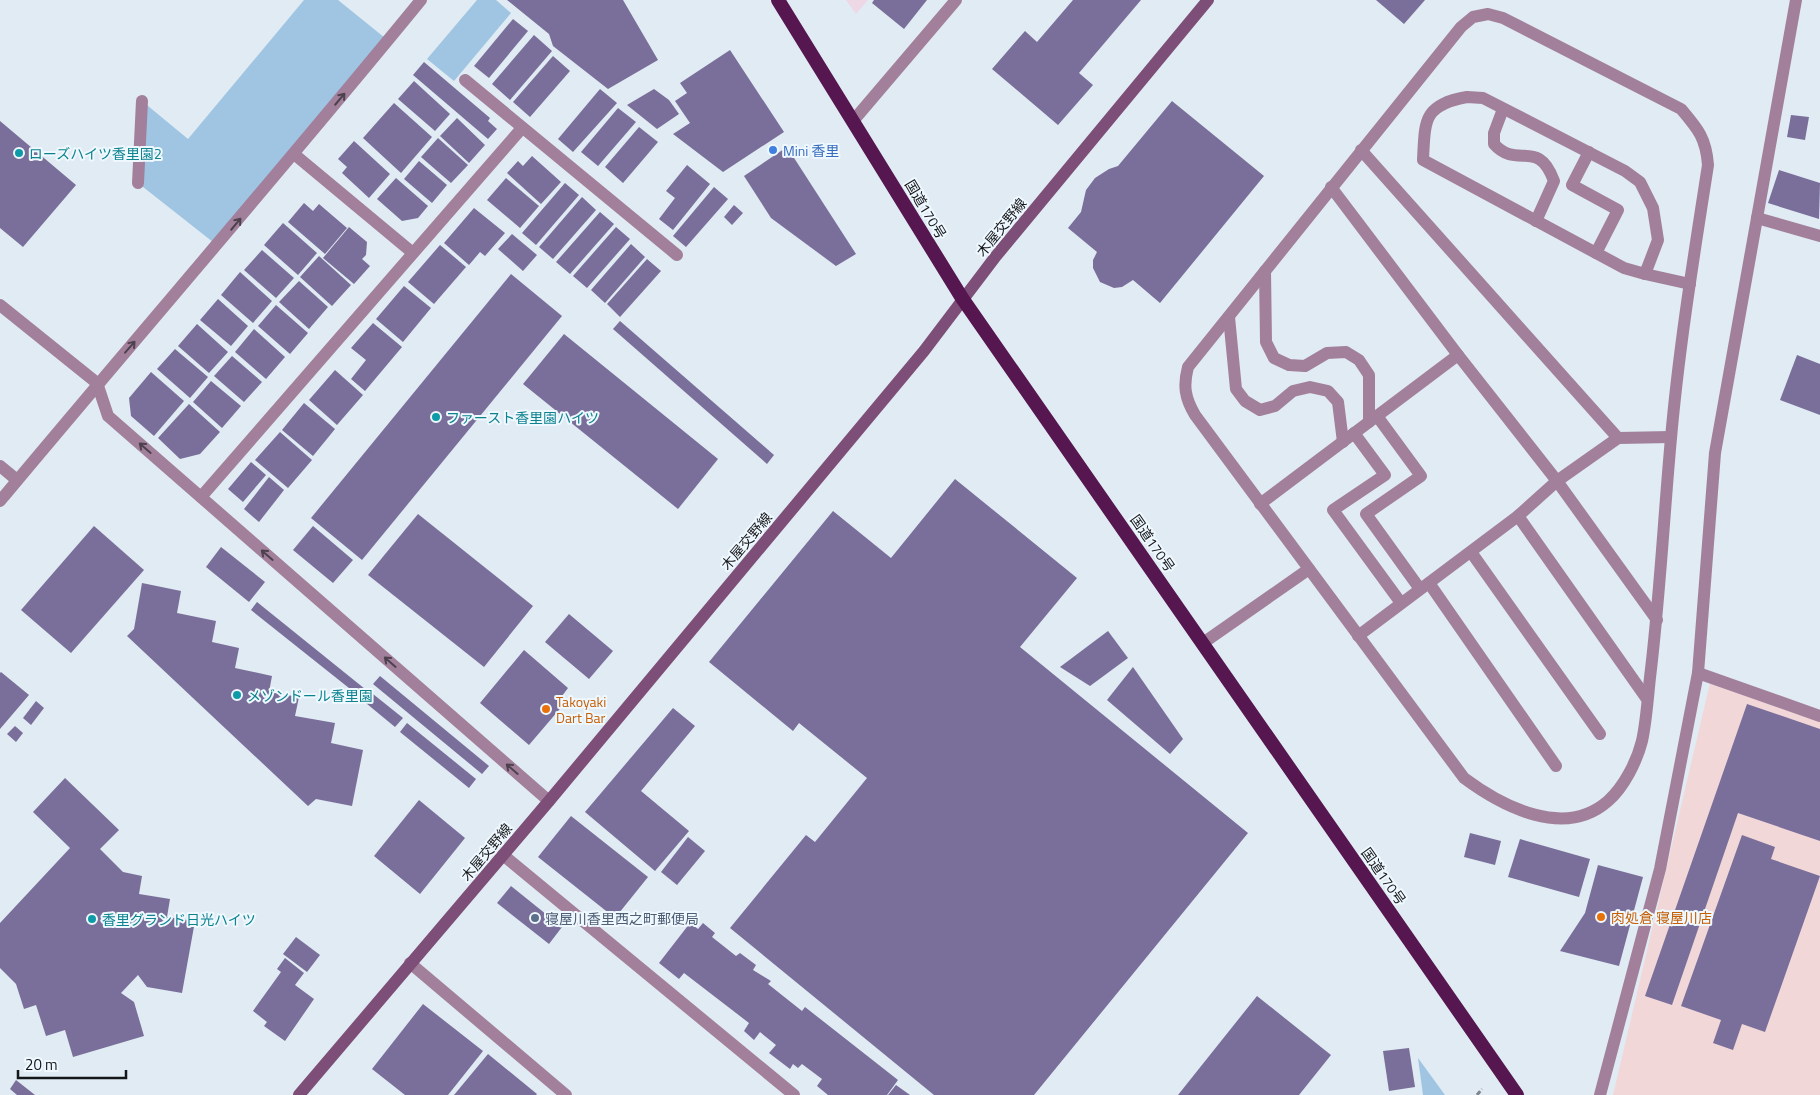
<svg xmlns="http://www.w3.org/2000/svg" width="1820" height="1095" font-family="'Titillium Web','Noto Sans JP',sans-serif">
<rect width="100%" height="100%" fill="#e0ebf3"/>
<!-- commercial -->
<polygon fill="#f2d7d9" points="1710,683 1820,722 1820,1095 1613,1095"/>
<!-- industrial -->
<polygon fill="#eed8e5" points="846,0 868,0 856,14"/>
<!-- green -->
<g fill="#9fc5e2">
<polygon points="304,0 338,0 390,42 218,246 138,183 142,101 188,139"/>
<polygon points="477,0 496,0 511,13 454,81 427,59"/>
<polygon points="1418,1058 1445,1095 1423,1095"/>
</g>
<!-- building -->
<g fill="#796f9a">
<polygon points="507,0 623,0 658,60 608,89 553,46 549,34"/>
<polygon points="874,0 927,0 904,29 872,3"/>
<polygon points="1073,0 1141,0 1079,73 1093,85 1058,125 992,69 1025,31 1037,42"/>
<polygon points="1376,0 1425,0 1404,24"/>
<polygon points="513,19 528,31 489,78 474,66"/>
<polygon points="534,35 552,51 510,100 492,84"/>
<polygon points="730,50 784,132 723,172 673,134 690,123 675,101 687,93 680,83"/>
<polygon points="553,56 570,71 530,117 513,102"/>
<polygon points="424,62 490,118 488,121 497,129 488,139 413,75"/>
<polygon points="414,81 450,114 435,131 398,99"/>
<polygon points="600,89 617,103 573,152 558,139"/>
<polygon points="654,89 669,100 679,114 657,129 627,105"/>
<polygon points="1172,101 1264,176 1160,303 1133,280 1122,287 1114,288 1100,282 1093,268 1093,260 1097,252 1068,228 1081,212 1086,190 1095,178 1109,169 1118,166"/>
<polygon points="394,103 432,137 401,173 363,138"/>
<polygon points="618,108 636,122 598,166 581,152"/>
<polygon points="1791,115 1809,117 1805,140 1787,137"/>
<polygon points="457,118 485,145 469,163 440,136"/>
<polygon points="0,121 76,185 23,247 0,228"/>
<polygon points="639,127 658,142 623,183 605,167"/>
<polygon points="438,138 468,165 451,183 421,157"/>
<polygon points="354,141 390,174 369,198 342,173 347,167 338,159"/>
<polygon points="787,147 856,254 836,266 771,218 744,176"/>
<polygon points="532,156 561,182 541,204 507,173 518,161 523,166"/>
<polygon points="419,161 447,185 432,203 404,179"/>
<polygon points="687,165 710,184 673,230 659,219 675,198 666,191"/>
<polygon points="1779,170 1820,183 1819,219 1768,203"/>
<polygon points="396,178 428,206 418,218 402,221 377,199"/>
<polygon points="506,178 539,206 520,228 487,200"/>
<polygon points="565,183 579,195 536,245 522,233"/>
<polygon points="714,187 728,199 686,247 673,236"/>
<polygon points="582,197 596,210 553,259 539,247"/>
<polygon points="304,203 313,211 319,204 347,228 325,254 288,222"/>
<polygon points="734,205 743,213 732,225 724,217"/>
<polygon points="474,208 505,233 485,256 480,252 469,265 444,243"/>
<polygon points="600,212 614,224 570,274 556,262"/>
<polygon points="283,223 317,253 298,275 264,245"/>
<polygon points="349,227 367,242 366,255 362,259 370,266 354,284 323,258"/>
<polygon points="616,227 630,239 587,288 573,276"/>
<polygon points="512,234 537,255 523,271 498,249"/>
<polygon points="631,244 645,257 605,303 591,290"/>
<polygon points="440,245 466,267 434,304 408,282"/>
<polygon points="262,250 294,278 276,298 244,270"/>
<polygon points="319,256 351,285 332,306 300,277"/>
<polygon points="647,259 661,271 620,317 607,304"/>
<polygon points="240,272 272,301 253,323 221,295"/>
<polygon points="511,274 562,316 362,560 311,518"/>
<polygon points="299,281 328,307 309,329 279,302"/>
<polygon points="404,286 431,308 403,342 376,319"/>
<polygon points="218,299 248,326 231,346 200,320"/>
<polygon points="276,305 308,333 290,354 258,326"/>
<polygon points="620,321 774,455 767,464 613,329"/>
<polygon points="373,323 402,347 365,391 351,379 366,360 351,348"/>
<polygon points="197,324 228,352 209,373 178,346"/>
<polygon points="254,329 285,357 266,379 235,352"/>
<polygon points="564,334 718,459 678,509 523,384"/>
<polygon points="175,349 208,377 190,398 157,369"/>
<polygon points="1797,355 1820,364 1820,415 1780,400"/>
<polygon points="232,356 262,382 244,402 214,376"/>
<polygon points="335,370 363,395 337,425 309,400"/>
<polygon points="151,372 184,401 154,436 131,416 129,398"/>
<polygon points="211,381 241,406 222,428 193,402"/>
<polygon points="304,403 335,429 313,456 282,430"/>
<polygon points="189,404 220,432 200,454 180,459 158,438"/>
<polygon points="280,432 312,460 288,488 255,460"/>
<polygon points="251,462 266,475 243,502 228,489"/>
<polygon points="269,477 284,490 259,522 244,509"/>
<polygon points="955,479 1077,578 1020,647 1248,833 1034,1095 934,1095 730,928 806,835 815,842 867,778 799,723 793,731 709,662 833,511 891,558"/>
<polygon points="418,514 533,606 484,667 368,575"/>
<polygon points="94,526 144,570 71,653 21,610"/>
<polygon points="313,526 353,560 333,583 293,550"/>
<polygon points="221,547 265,582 249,602 206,567"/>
<polygon points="142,583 181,591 177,613 216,621 212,642 239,648 235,668 272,676 269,692 299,697 295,716 335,723 331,743 363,750 352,806 316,799 308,806 127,636 134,629"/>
<polygon points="257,602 365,689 359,696 251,610"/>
<polygon points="569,614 613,651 589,679 545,642"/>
<polygon points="1108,631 1128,658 1090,686 1060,667"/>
<polygon points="524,650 568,688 559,700 564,704 529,745 480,703"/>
<polygon points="1133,667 1183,739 1170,754 1107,700"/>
<polygon points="1,672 29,695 0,729 0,673"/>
<polygon points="380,676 489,766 482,774 373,684"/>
<polygon points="368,690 403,718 395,727 361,699"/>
<polygon points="36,701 44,708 31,725 23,718"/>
<polygon points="1747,704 1820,729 1820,841 1738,813 1672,1005 1645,996"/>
<polygon points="673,708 695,726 641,791 689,831 655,871 585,812"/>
<polygon points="407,723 476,779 469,788 400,732"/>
<polygon points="15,726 23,733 16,742 7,734"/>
<polygon points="65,778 119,830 100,849 123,872 142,876 139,894 170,899 167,917 195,921 182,993 147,987 138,975 121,993 134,1002 144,1036 73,1057 65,1030 46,1036 36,1005 24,1009 16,984 0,968 0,923 70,848 33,812"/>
<polygon points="419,800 465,838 420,894 374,856"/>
<polygon points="571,816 648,877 615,918 538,857"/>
<polygon points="1470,833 1501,841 1495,865 1464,857"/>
<polygon points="1742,835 1775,847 1771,859 1820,876 1765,1032 1742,1024 1733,1050 1713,1043 1721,1020 1681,1006"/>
<polygon points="688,837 705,851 677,885 661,872"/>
<polygon points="1520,839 1590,859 1579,897 1508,877"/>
<polygon points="1598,865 1643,877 1619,966 1560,951 1585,913"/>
<polygon points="511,886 562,927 549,944 497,903"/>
<polygon points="690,923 698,929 703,923 715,933 712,937 736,956 740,953 756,965 753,970 771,981 768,984 802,1011 805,1007 898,1080 887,1095 828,1095 817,1086 822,1079 802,1064 798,1068 793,1064 790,1069 769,1053 776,1045 760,1032 754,1040 744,1031 749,1023 684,973 679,979 659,963"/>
<polygon points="296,937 320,955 307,972 283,954"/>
<polygon points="285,958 304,973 295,985 314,999 285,1041 264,1026 267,1022 253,1011 281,972 277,969"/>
<polygon points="1257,996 1331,1055 1299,1095 1178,1095"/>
<polygon points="423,1004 483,1051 448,1095 405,1095 372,1069"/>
<polygon points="1409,1048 1415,1087 1389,1091 1383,1051"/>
<polygon points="488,1054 537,1094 536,1095 454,1095"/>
<polygon points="16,1080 35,1095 17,1095 10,1089"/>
<polygon points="896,1085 910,1095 888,1095"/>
</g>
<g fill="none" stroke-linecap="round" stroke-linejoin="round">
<!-- path -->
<polyline stroke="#7d848a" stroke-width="3" stroke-dasharray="5 2.5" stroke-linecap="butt" points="1477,1095 1482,1089"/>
<!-- service -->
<g stroke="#a2809c" stroke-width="12">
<path d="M1488,14L1503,18L1681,109C1698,129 1706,138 1708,165C1694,255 1679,347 1671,438C1664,515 1660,592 1651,669C1648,692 1647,718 1642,741C1637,761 1624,787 1608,801C1565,839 1503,807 1464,778L1195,415C1185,398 1183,386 1188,367L1461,27L1473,17Z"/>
<polyline points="465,80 677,255"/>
<path d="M1467,97L1483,98L1625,171L1640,182L1653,208L1658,240L1645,274L1624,268L1423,160C1425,120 1423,105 1467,97Z"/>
<path d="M1503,109L1494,133V144C1517,170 1538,137 1554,181L1536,221"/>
<polyline points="1361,150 1618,438"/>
<polyline points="1589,152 1572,185 1618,210 1596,253"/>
<polyline points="294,154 413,253"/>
<polyline points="138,183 142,101"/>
<polyline points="1331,187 1458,355 1557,481 1657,620"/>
<polyline points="1265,271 1266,342 1274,358 1289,365 1305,366 1327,353 1346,352 1359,360 1369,375 1369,422"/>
<polyline points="1645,274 1690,284"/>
<polyline points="1229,317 1236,389 1245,401 1260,410 1275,406 1293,391 1310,387 1328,391 1338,402 1343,442"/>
<polyline points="1377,416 1421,476 1366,514 1420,589"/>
<polyline points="1354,433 1385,475 1333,510 1401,603"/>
<polyline points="0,466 17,480"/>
<polyline points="201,497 522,128"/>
<polyline points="1260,504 1458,355"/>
<polyline points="1518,516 1647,699"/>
<polyline points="1471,552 1600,734"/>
<polyline points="1429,583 1556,766"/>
<polyline points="1358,636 1518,516 1557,481 1618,438 1671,437"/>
<polyline points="1203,643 1309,569"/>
</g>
<!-- minor -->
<g stroke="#a2809c" stroke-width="12">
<polyline points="853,121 956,0"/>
<polyline points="1757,218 1820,236"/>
<polyline points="0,305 97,383 108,416 549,801"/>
<path d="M0,501C140,333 283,169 421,0"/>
<polyline points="1698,673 1820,716"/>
<polyline points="503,855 794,1095"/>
<polyline points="410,963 566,1095"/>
<polyline points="1600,1095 1660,869 1698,673 1715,453 1796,0"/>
</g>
<!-- secondary -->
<polyline stroke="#7d4e77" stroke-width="12" points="299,1095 549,801 924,351 996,256 1208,0"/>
<!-- trunk -->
<polyline stroke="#561650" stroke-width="14" points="778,0 962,298 1517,1095"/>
</g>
<!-- one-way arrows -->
<defs><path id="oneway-shaft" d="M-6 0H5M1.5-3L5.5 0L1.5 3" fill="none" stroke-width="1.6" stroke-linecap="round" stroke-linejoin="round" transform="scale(1.25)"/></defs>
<g stroke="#4d414e">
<use href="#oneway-shaft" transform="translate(340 99) rotate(-50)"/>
<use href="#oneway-shaft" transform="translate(236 224) rotate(-50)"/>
<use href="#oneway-shaft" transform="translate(130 347) rotate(-49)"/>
<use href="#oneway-shaft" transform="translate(145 448) rotate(-139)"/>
<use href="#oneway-shaft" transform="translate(267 555) rotate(-139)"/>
<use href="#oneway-shaft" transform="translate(390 662) rotate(-139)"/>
<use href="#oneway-shaft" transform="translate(512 769) rotate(-139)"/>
</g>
<!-- markers -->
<circle fill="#3f7fe0" stroke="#eff8fe" stroke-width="2" cx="773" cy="150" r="5"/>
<g fill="#0f9aa8" stroke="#eff8fe" stroke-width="2">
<circle cx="19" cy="153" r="5"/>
<circle cx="436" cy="417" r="5"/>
<circle cx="237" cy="695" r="5"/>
<circle cx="92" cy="919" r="5"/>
</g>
<g fill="#e8710a" stroke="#eff8fe" stroke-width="2">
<circle cx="546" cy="709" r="5"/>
<circle cx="1601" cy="917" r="5"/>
</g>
<circle fill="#5c6f8a" stroke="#eff8fe" stroke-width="2" cx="535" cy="918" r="5"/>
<g text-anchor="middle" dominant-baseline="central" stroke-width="4" stroke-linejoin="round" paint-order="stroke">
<!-- shop labels -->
<g font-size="14" fill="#366cbe" stroke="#eff8fe" text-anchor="start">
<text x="783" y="150">Mini 香里</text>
</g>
<!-- culture labels -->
<g font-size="14" fill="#0d838f" stroke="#eff8fe" text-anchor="start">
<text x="29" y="153">ローズハイツ香里園2</text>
<text x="446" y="417">ファースト香里園ハイツ</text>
<text x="247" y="695">メゾンドール香里園</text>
<text x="102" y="919">香里グランド日光ハイツ</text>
</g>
<!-- street labels -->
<g font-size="14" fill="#14171a" stroke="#eff8fe">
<text transform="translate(926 209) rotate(59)">国道170号</text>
<text transform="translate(1001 227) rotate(-51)">木屋交野線</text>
<text transform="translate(746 541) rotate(-50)">木屋交野線</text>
<text transform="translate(1153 543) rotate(55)">国道170号</text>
<text transform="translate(486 852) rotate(-50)">木屋交野線</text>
<text transform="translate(1384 876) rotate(55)">国道170号</text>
</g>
<!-- food labels -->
<g font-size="14" fill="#c56008" stroke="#eff8fe" text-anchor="start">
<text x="556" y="701">Takoyaki<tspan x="556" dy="16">Dart Bar</tspan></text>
<text x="1611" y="917">肉処倉 寝屋川店</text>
</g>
<!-- service labels -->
<g font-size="14" fill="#4e5e75" stroke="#eff8fe" text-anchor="start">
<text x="545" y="918">寝屋川香里西之町郵便局</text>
</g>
</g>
<!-- scale -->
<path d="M18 1070v8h108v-8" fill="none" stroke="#14171a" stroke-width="2.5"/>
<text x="25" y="1070" font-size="15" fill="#14171a" stroke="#eff8fe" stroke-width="4" paint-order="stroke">20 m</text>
</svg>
